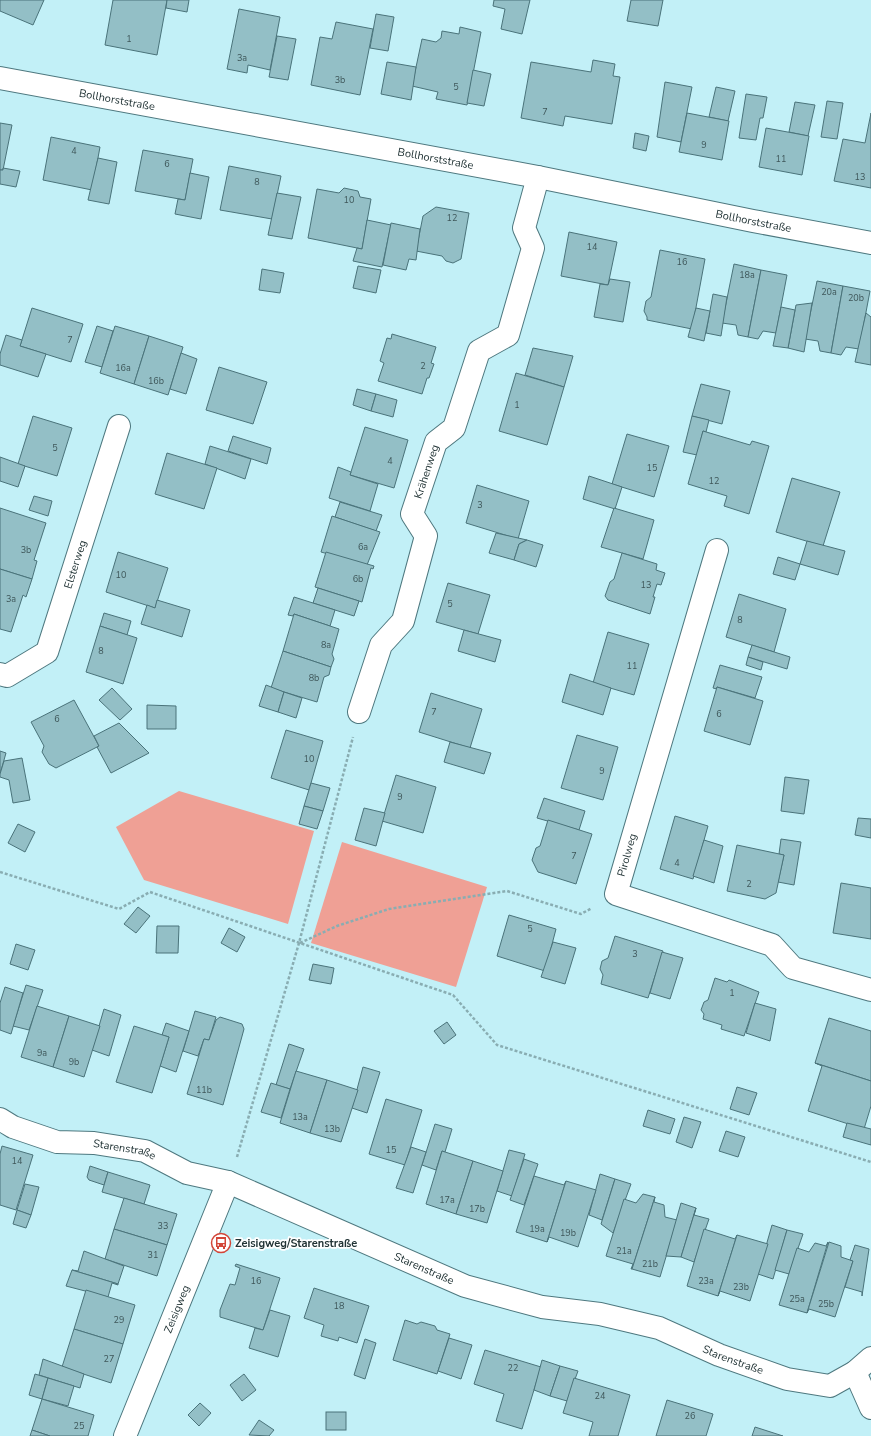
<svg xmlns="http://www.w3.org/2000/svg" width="871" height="1436" font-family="'Nunito Sans',sans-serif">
<rect width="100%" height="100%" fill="#c2f0f7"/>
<!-- green -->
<g fill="#efa095">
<polygon points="179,791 314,831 288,924 144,880 116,827"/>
<polygon points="342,842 487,887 456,987 311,943"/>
</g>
<!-- building -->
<g fill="#93bfc6" stroke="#4a737a">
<polygon points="0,0 44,0 33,25 0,11"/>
<polygon points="113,0 167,0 157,55 105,45"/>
<polygon points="167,0 189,0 187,12 166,8"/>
<polygon points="494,0 530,0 522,34 501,29 505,9 493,6"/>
<polygon points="631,0 663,0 658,26 627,21"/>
<polygon points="239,9 280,17 270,70 248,65 247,73 227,69"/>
<polygon points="376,14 394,17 388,51 370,48"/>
<polygon points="336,22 373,29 360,95 311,85 320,37 332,39"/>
<polygon points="460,27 481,32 467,105 436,99 438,92 412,86 422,39 436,42 441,38 442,31 459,34"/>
<polygon points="277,36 296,39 288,80 269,77"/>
<polygon points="593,60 615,64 613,76 620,77 612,124 565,116 563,126 521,118 531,62 591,72"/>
<polygon points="387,62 416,67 411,100 381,94"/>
<polygon points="473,70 491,74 484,106 467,103"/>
<polygon points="665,82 692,87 681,142 657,137"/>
<polygon points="716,87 735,91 728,121 709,117"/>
<polygon points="746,94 767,97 763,118 760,118 756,140 739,138"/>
<polygon points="827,101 843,103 837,139 821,137"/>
<polygon points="795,102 815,105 808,136 789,132"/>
<polygon points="687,113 729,121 722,160 679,152"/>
<polygon points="871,113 871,188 834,181 843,139 865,143"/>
<polygon points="0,123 12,125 3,170 0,170"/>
<polygon points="766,128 809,136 802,175 759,167"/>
<polygon points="635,133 649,136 646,151 633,148"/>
<polygon points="51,137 100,147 92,190 43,180"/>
<polygon points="143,150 193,159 185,200 135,191"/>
<polygon points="98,158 117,162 109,204 88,200"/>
<polygon points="229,166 281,176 272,219 220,210"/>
<polygon points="3,168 20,171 16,187 0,184 0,170 3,170"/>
<polygon points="190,173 209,177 201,219 175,214 178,199 185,200"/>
<polygon points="344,188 358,191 360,197 371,199 362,249 308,238 317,189 339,193"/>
<polygon points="277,193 301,197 292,239 268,235"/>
<polygon points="436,207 469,213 461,259 453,263 446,261 442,256 416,251 423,216"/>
<polygon points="367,220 391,225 382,267 353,261 357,248 362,249"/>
<polygon points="391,223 420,229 416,260 409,259 406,270 383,265"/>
<polygon points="569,232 617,242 608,285 561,276"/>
<polygon points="660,250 705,259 692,329 647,320 647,317 644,311 646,301 651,297"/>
<polygon points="734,264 761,270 748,337 738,335 736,325 722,323"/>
<polygon points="358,266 381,270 376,293 353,288"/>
<polygon points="262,269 284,273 280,293 259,290"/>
<polygon points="761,270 787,275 776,333 763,331 758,339 748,337"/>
<polygon points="610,279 630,282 623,322 594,317 600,284 608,285"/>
<polygon points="817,281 843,286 831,353 820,351 818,341 805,339"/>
<polygon points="843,286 870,291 859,349 846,347 841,355 831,353"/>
<polygon points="713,294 727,297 721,336 706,333"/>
<polygon points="812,303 804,352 788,348 796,305"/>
<polygon points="781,307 795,310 788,348 773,346"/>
<polygon points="32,308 83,324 71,362 20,346"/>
<polygon points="696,308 710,311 704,341 688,337"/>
<polygon points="866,313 871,317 871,365 855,362"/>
<polygon points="97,326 113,331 102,367 85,362"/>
<polygon points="115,326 149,336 134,384 100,373"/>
<polygon points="392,334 436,347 431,363 434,364 429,378 427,378 422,394 378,381 384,363 380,361 387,338 391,339"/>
<polygon points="6,335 22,340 20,346 46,354 38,377 0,365 0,354"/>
<polygon points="149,336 183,347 168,395 134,384"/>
<polygon points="533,348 573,356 564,387 525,375"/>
<polygon points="181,353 197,359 186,394 170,389"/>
<polygon points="219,367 267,382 253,424 206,410"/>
<polygon points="516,373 564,387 547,445 499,431"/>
<polygon points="701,384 730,391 722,424 692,416"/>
<polygon points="357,389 376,394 371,411 353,405"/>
<polygon points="376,394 397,400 393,417 371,411"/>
<polygon points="33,416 72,428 57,476 18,464"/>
<polygon points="692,416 709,420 706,432 703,431 697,455 683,452"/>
<polygon points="365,427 408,440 394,488 350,475"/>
<polygon points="703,431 750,445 752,441 769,446 749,514 724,506 727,496 688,484"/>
<polygon points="627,434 669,446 654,497 612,484"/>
<polygon points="233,436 271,448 267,464 228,451"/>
<polygon points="210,446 251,459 245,479 205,464"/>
<polygon points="167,453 217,468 204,509 155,494"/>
<polygon points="0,457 25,466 18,487 0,481"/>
<polygon points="338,467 351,472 350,475 378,484 370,511 329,498"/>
<polygon points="589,476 622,487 615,509 583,499"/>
<polygon points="792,478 840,492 823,546 776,532"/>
<polygon points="477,485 529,501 518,539 466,523"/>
<polygon points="34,496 52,501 48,516 29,510"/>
<polygon points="340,502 382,515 376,531 335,517"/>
<polygon points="0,508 46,523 34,560 37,561 32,579 0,569"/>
<polygon points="614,508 654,520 643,559 601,547"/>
<polygon points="332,516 380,532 367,565 321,552"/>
<polygon points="496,533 527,540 519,544 514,560 489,553"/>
<polygon points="527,540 543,545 536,567 514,560 519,544"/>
<polygon points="807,541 845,551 838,575 800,564"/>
<polygon points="118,552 168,568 155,608 106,592"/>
<polygon points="326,552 374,566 373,569 371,568 362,602 315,587"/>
<polygon points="622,553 657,564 656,570 665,573 661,585 657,584 653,597 655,597 650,614 608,600 605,596 610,582 614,579"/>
<polygon points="778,557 800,564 795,580 773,574"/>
<polygon points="0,569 32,579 26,597 23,595 11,632 0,629"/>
<polygon points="448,583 490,595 478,634 436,622"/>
<polygon points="318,588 359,601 354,616 313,603"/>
<polygon points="739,594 786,609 774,652 726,637"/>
<polygon points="294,597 335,610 330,626 294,614 293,616 288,615"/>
<polygon points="157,600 190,610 182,637 141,624 147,605 155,608"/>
<polygon points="104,613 131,621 127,635 100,626"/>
<polygon points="294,614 339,629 332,654 334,659 331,667 283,651"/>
<polygon points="100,626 137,638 123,684 86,672"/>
<polygon points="464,630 501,640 495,662 458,651"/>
<polygon points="608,632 649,644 634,695 593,683"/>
<polygon points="752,645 790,657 787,669 748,657"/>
<polygon points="283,651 331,667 329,675 324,677 317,702 271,688"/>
<polygon points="748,657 763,662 761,670 746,665"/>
<polygon points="720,665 762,677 755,698 717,687 717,689 713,688"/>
<polygon points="570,674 611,688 603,715 562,702"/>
<polygon points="266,685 284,692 278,712 259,706"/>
<polygon points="717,687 763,701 750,745 704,731"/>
<polygon points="112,688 132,709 120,720 99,700"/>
<polygon points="284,692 302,698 296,718 278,712"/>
<polygon points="431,693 482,709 470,748 419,732"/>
<polygon points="74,700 99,746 56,768 49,764 42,752 44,746 31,722"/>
<polygon points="147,705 176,706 176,729 147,729"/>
<polygon points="119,723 149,753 111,773 97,747 99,746 94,736"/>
<polygon points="286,730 323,741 309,790 271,778"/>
<polygon points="577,735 618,747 603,800 561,788"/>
<polygon points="450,742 491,753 484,774 444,762"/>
<polygon points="0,751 6,753 0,774"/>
<polygon points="22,758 30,800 13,803 9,780 0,777 0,774 4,761"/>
<polygon points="396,775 436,787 423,833 382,821"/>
<polygon points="785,777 809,780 804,814 781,811"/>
<polygon points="311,783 330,788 323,811 304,806"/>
<polygon points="544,798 585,811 579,830 537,818"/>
<polygon points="304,806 323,811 317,829 299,824"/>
<polygon points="364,808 385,813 376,846 355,840"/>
<polygon points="675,816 708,826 693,879 660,869"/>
<polygon points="858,818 871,819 871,838 855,835"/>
<polygon points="548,820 592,834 576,884 538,872 532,860 536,848 540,846"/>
<polygon points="18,824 35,832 25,852 8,843"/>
<polygon points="781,839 801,842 794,885 778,882 784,855 779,854"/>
<polygon points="704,840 723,846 714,883 693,876"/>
<polygon points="737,845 784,855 776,893 765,899 727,891"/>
<polygon points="841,883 871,888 871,939 833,933"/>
<polygon points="138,907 150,916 136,933 124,924"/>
<polygon points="509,915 556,929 545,971 497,956"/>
<polygon points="157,926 179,926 178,953 156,953"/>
<polygon points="229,928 245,937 237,952 221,943"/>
<polygon points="615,936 663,951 648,998 601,984 603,975 600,969 602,961 608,958"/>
<polygon points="553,942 576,948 565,984 541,977"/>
<polygon points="16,944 35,950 28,970 10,964"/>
<polygon points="662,952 683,958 670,999 650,993"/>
<polygon points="313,964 334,968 331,984 309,980"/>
<polygon points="715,978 727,982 729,980 759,992 744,1036 721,1029 722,1025 703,1019 704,1014 701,1010 704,1002 708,1000"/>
<polygon points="26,985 43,990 29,1030 13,1026"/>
<polygon points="5,987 23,993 11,1034 0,1030 0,1003"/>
<polygon points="755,1003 776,1009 770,1041 746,1033"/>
<polygon points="37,1006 69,1016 53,1067 21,1057"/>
<polygon points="104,1009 121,1015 109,1056 92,1050"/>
<polygon points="195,1011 216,1017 209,1040 204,1039 198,1056 183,1051"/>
<polygon points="69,1016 100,1026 84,1077 53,1067"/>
<polygon points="220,1017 242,1024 244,1029 223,1105 187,1094 204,1039 209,1040 216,1020"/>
<polygon points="829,1018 871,1031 871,1081 815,1063"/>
<polygon points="447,1022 456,1035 444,1044 434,1031"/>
<polygon points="166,1023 189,1031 176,1072 160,1066 169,1037 162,1035"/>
<polygon points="134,1026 169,1037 152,1093 116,1082"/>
<polygon points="289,1044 304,1049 290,1089 276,1085"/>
<polygon points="815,1063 871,1081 871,1106 864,1129 808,1111 822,1066"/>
<polygon points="363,1067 380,1072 367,1113 352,1108"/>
<polygon points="296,1071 327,1080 310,1133 280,1123"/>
<polygon points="327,1080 358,1090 341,1142 310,1133"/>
<polygon points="271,1083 290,1089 281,1118 261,1112"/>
<polygon points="737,1087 757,1093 749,1115 730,1109"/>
<polygon points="386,1099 422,1110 405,1165 369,1154"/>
<polygon points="648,1110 675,1119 670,1134 643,1126"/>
<polygon points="684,1117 701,1122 692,1148 676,1142"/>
<polygon points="847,1123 871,1129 871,1145 843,1137"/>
<polygon points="435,1124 452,1129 445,1152 442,1151 436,1170 422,1165"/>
<polygon points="726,1131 745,1137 738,1157 719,1151"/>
<polygon points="2,1146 33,1155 16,1210 0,1205 0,1154"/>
<polygon points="411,1147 426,1152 413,1193 396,1188"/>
<polygon points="509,1150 525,1154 512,1196 497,1191"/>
<polygon points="442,1151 473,1161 456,1214 426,1204"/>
<polygon points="524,1159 538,1164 524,1205 510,1200"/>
<polygon points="473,1161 503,1171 487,1223 456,1214"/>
<polygon points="90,1166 108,1172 104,1185 89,1180 87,1177"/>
<polygon points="108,1172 150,1185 144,1204 102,1192"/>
<polygon points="600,1174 615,1179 602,1220 589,1215"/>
<polygon points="534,1176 564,1185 566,1181 547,1242 516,1232"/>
<polygon points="615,1179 631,1184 613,1233 601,1224"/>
<polygon points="566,1181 596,1190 578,1247 549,1237 547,1242"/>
<polygon points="25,1184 39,1187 31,1215 17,1210"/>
<polygon points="643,1194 655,1197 632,1269 631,1269 633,1264 606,1256 624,1199 636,1203"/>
<polygon points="655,1197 654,1202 664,1205 665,1217 677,1220 660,1277 632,1269"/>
<polygon points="124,1198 177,1214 167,1245 114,1229"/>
<polygon points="681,1203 696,1208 681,1257 666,1256"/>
<polygon points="696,1208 694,1215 709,1219 694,1262 681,1257"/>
<polygon points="17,1210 31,1215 26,1228 13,1224"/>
<polygon points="772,1225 787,1230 773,1279 758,1274"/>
<polygon points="114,1229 167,1245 157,1276 105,1259"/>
<polygon points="704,1229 735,1239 737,1235 718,1296 687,1286"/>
<polygon points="787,1230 803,1234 789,1274 775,1270"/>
<polygon points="737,1235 768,1244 750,1301 720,1291 718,1296"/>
<polygon points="828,1242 807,1313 779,1305 797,1248 809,1252 815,1243 826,1246"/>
<polygon points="829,1242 841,1246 841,1257 853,1261 835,1317 809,1309 807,1313"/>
<polygon points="855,1245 869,1249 862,1296 862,1292 845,1287 853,1261 850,1260"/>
<polygon points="84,1251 124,1266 118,1284 72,1270 78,1271"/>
<polygon points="236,1264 280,1278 263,1330 220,1317 220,1310 230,1284 235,1285 240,1268 235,1266"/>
<polygon points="72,1270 118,1284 118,1285 112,1283 108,1297 66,1286"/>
<polygon points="314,1288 369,1306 357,1343 339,1337 338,1341 321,1336 324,1325 304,1318"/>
<polygon points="86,1290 135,1305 123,1344 74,1329"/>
<polygon points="270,1310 290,1316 278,1357 249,1348 255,1328 263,1330"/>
<polygon points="405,1320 417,1324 421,1322 435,1326 437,1330 450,1334 437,1374 393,1360"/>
<polygon points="74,1329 123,1344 111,1383 62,1367"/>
<polygon points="449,1338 472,1345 461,1379 438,1371"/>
<polygon points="365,1339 376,1343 365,1379 354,1375"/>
<polygon points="485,1350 541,1367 522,1429 496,1421 504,1394 474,1384"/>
<polygon points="43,1359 84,1374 80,1388 39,1375"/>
<polygon points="542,1360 560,1366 550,1396 534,1390"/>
<polygon points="560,1366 578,1371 567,1401 550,1396"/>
<polygon points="35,1374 48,1378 42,1399 29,1395"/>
<polygon points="244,1374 256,1390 242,1401 230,1385"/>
<polygon points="48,1378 74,1386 68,1406 42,1399"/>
<polygon points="574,1378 630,1395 618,1436 589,1436 593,1422 563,1413"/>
<polygon points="42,1399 94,1415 88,1436 50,1436 32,1430"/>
<polygon points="667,1400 713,1414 706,1436 656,1436"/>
<polygon points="200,1403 211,1413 199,1426 188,1415"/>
<rect x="326" y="1412" width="20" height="18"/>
<polygon points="259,1420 274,1430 269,1436 249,1435"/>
<polygon points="755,1427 783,1436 752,1436"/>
<polygon points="32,1430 50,1436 30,1436"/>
</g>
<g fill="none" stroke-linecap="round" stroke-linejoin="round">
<defs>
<g id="minor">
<path id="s1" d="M0,78L538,177L753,221L871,243"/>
<polyline points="717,550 616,894 772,945 793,968 871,990"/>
<path id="s2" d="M0,674L7,676L47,652L119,426"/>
<path id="s3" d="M359,712L381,645L403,621L426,536L412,514L436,442L454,428L479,351L508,335L533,248L524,228L538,177"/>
<path id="s4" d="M0,1119L13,1127L57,1142L94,1143L145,1151L187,1173L228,1182L465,1286L542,1307L600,1314L659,1328L719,1355L787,1379L830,1386L855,1372L871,1358"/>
<polyline points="855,1372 871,1408"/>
<path id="s5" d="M125,1436L228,1182"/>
</g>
</defs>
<!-- minor casing -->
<use href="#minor" stroke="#4e787f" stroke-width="24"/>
<!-- path -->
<g stroke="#89adb2" stroke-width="2.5" stroke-dasharray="3 2" stroke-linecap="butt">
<polyline points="0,872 119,909 150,892 453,995 497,1045 871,1162"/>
<polyline points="300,943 337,926 389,909 507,891 581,914 592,908"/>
<polyline points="237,1157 299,943 353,737"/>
</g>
<!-- minor -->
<use href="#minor" stroke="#fff" stroke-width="22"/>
</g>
<!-- icons -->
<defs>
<symbol id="bus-ring" viewBox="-11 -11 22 22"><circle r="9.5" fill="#fff" stroke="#d34639" stroke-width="1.5"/><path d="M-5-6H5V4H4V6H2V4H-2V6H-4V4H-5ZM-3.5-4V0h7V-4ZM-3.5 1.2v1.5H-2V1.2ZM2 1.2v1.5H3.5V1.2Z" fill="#d34639"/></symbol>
</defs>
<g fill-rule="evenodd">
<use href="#bus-ring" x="210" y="1232" width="22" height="22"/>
</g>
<g text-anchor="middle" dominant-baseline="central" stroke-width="3.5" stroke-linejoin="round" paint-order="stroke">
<!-- number labels -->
<g font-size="9" fill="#3e5659">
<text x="129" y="39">1</text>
<text x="242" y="58">3a</text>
<text x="340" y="80">3b</text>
<text x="456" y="87">5</text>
<text x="545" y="112">7</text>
<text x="704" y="145">9</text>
<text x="74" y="151">4</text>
<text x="781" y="159">11</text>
<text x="167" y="164">6</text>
<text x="860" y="177">13</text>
<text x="257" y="182">8</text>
<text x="349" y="200">10</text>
<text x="452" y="218">12</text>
<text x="592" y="247">14</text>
<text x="682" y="262">16</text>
<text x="747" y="275">18a</text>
<text x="829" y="292">20a</text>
<text x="856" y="298">20b</text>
<text x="70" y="340">7</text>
<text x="423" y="366">2</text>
<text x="123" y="368">16a</text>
<text x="156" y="381">16b</text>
<text x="517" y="405">1</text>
<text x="55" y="448">5</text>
<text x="390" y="461">4</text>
<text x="652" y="468">15</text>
<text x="714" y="481">12</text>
<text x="480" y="505">3</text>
<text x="363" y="547">6a</text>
<text x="26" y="550">3b</text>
<text x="121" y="575">10</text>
<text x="358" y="579">6b</text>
<text x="646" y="585">13</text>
<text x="11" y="599">3a</text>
<text x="450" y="604">5</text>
<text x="740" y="620">8</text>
<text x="326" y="645">8a</text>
<text x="101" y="651">8</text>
<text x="632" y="666">11</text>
<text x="314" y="678">8b</text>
<text x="434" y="712">7</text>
<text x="719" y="714">6</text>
<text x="57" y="719">6</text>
<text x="309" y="759">10</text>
<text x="602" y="771">9</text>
<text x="400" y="797">9</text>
<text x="574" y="856">7</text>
<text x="677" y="863">4</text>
<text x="749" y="884">2</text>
<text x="530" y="929">5</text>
<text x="635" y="954">3</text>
<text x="732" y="993">1</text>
<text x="42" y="1053">9a</text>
<text x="74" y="1062">9b</text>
<text x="204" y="1090">11b</text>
<text x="300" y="1117">13a</text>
<text x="332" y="1129">13b</text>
<text x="391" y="1150">15</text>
<text x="17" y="1161">14</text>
<text x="447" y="1200">17a</text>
<text x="477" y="1209">17b</text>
<text x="163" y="1226">33</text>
<text x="537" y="1229">19a</text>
<text x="568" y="1233">19b</text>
<text x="624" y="1251">21a</text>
<text x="153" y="1255">31</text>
<text x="650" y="1264">21b</text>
<text x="256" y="1281">16</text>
<text x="706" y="1281">23a</text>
<text x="741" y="1287">23b</text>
<text x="797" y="1299">25a</text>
<text x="826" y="1304">25b</text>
<text x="339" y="1306">18</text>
<text x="119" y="1320">29</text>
<text x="109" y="1359">27</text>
<text x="513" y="1368">22</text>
<text x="600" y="1396">24</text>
<text x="690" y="1416">26</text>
<text x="79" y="1426">25</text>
</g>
<!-- street labels -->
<g font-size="11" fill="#213335" stroke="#fff">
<text stroke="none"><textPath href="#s1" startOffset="119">Bollhorststraße</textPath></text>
<text stroke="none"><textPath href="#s1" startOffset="443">Bollhorststraße</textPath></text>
<text stroke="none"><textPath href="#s1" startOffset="767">Bollhorststraße</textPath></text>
<text stroke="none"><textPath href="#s3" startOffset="262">Krähenweg</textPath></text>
<text stroke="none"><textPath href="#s2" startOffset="146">Elsterweg</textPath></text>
<text transform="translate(627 855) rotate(-74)">Pirolweg</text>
<text stroke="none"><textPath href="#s4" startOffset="130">Starenstraße</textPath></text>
<text stroke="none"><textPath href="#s4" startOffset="454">Starenstraße</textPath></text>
<text stroke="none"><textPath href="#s5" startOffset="137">Zeisigweg</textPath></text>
<text stroke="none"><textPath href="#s4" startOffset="778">Starenstraße</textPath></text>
</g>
<!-- poi labels -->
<g font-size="11" font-weight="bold" fill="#213335" stroke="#fff" text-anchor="start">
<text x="235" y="1243">Zeisigweg/Starenstraße</text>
</g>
</g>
</svg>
